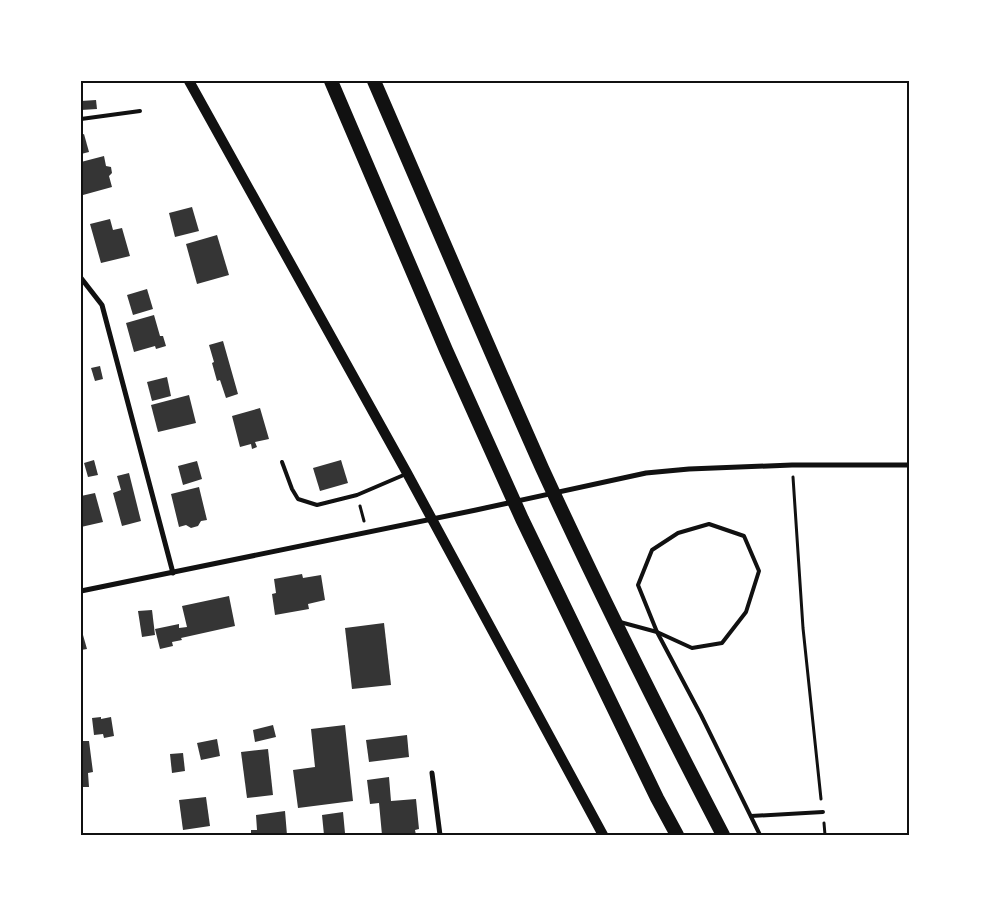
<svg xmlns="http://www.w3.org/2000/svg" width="991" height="916" font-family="Mulish,sans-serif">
<rect width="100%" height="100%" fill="#fff"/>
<!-- building -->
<g fill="#353535">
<polygon points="96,100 97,109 81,110 81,101"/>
<polygon points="84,134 89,152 81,154 81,135"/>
<polygon points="104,156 106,166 111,167 112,173 109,176 112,187 83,195 81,189 81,162"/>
<polygon points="192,207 199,231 175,237 169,213"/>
<polygon points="110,219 113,230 122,228 130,256 101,263 90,224"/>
<polygon points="217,235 229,275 197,284 186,244"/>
<polygon points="147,289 153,309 133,315 127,295"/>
<polygon points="154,315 160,336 163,336 166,346 156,349 155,346 134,352 126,323"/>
<polygon points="223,341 238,394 226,398 220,380 217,381 212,363 214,362 209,345"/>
<polygon points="100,366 103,379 95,381 91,368"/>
<polygon points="167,377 171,396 152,401 147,382"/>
<polygon points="189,395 196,423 158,432 151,405"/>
<polygon points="260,408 269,439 255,442 257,447 252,449 251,444 240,447 232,416"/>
<polygon points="94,460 98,475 88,477 84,463"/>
<polygon points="341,460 348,483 320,491 313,468"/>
<polygon points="197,461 202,479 183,485 178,466"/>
<polygon points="129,473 141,521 122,526 113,493 121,490 117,476"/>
<polygon points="199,487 207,520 201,521 198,526 191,528 186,525 179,527 171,494"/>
<polygon points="95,493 103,522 81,527 81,496"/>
<polygon points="302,574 303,578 321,575 325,600 308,604 309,609 275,615 272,594 276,593 274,579"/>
<polygon points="229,596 235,626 181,638 182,640 172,642 173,646 160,649 155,629 179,624 179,628 187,627 182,606"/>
<polygon points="152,610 155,635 142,637 138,611"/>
<polygon points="384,623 391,685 352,689 345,628"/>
<polygon points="81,628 87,649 81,650"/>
<polygon points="101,717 101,719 111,717 114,736 104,738 103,734 94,735 92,718"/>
<polygon points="273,725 276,737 255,742 253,730"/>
<polygon points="345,725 353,801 298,808 293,770 315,767 311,729"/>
<polygon points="407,735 409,757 369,762 366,740"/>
<polygon points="217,739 220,756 201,760 197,743"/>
<polygon points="81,741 89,741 93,772 88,773 89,787 81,787"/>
<polygon points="268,749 273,795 247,798 241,752"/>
<polygon points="183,753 185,771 172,773 170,754"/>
<polygon points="389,777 391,801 416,799 419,829 415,830 416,835 382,835 379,803 370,804 367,780"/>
<polygon points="206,797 210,826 183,830 179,800"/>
<polygon points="285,811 287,835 251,835 251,830 257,830 256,815"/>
<polygon points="343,812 345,833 324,835 322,815"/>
</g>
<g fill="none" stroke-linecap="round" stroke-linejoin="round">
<!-- path -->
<g stroke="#111" stroke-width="3">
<polyline points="793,477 803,628 821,799"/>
<polyline points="360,506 364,521"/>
<polyline points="824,823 825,835"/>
</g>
<!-- service -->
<g stroke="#111" stroke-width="4">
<polyline points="81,119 140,111"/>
<polyline points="282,462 292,489 298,499 317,505 357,495 406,474"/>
<polygon points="709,524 744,536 759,571 746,612 722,643 692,648 657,632 638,585 652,550 678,533"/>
<polyline points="620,622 657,632 701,715 760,835"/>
<polyline points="751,816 823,812"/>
</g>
<!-- minor -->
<g stroke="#111" stroke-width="5">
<polyline points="81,278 102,305 173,573"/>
<polyline points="81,591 476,510 646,473 689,469 792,465 910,465"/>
<polyline points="432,773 440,835"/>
</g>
<!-- secondary -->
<polyline stroke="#111" stroke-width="10" points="189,81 407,473 603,835"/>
<!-- trunk -->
<g stroke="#111" stroke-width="14">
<polyline points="331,81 446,350 522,519 657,798 677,835"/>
<path d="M374,81C430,210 485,340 542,468C599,592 660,714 723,835"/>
</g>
</g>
<!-- border -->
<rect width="991" height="916" fill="none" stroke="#ffffff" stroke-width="165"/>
<rect x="82" y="82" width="826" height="752" fill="none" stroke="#111" stroke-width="2"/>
</svg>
